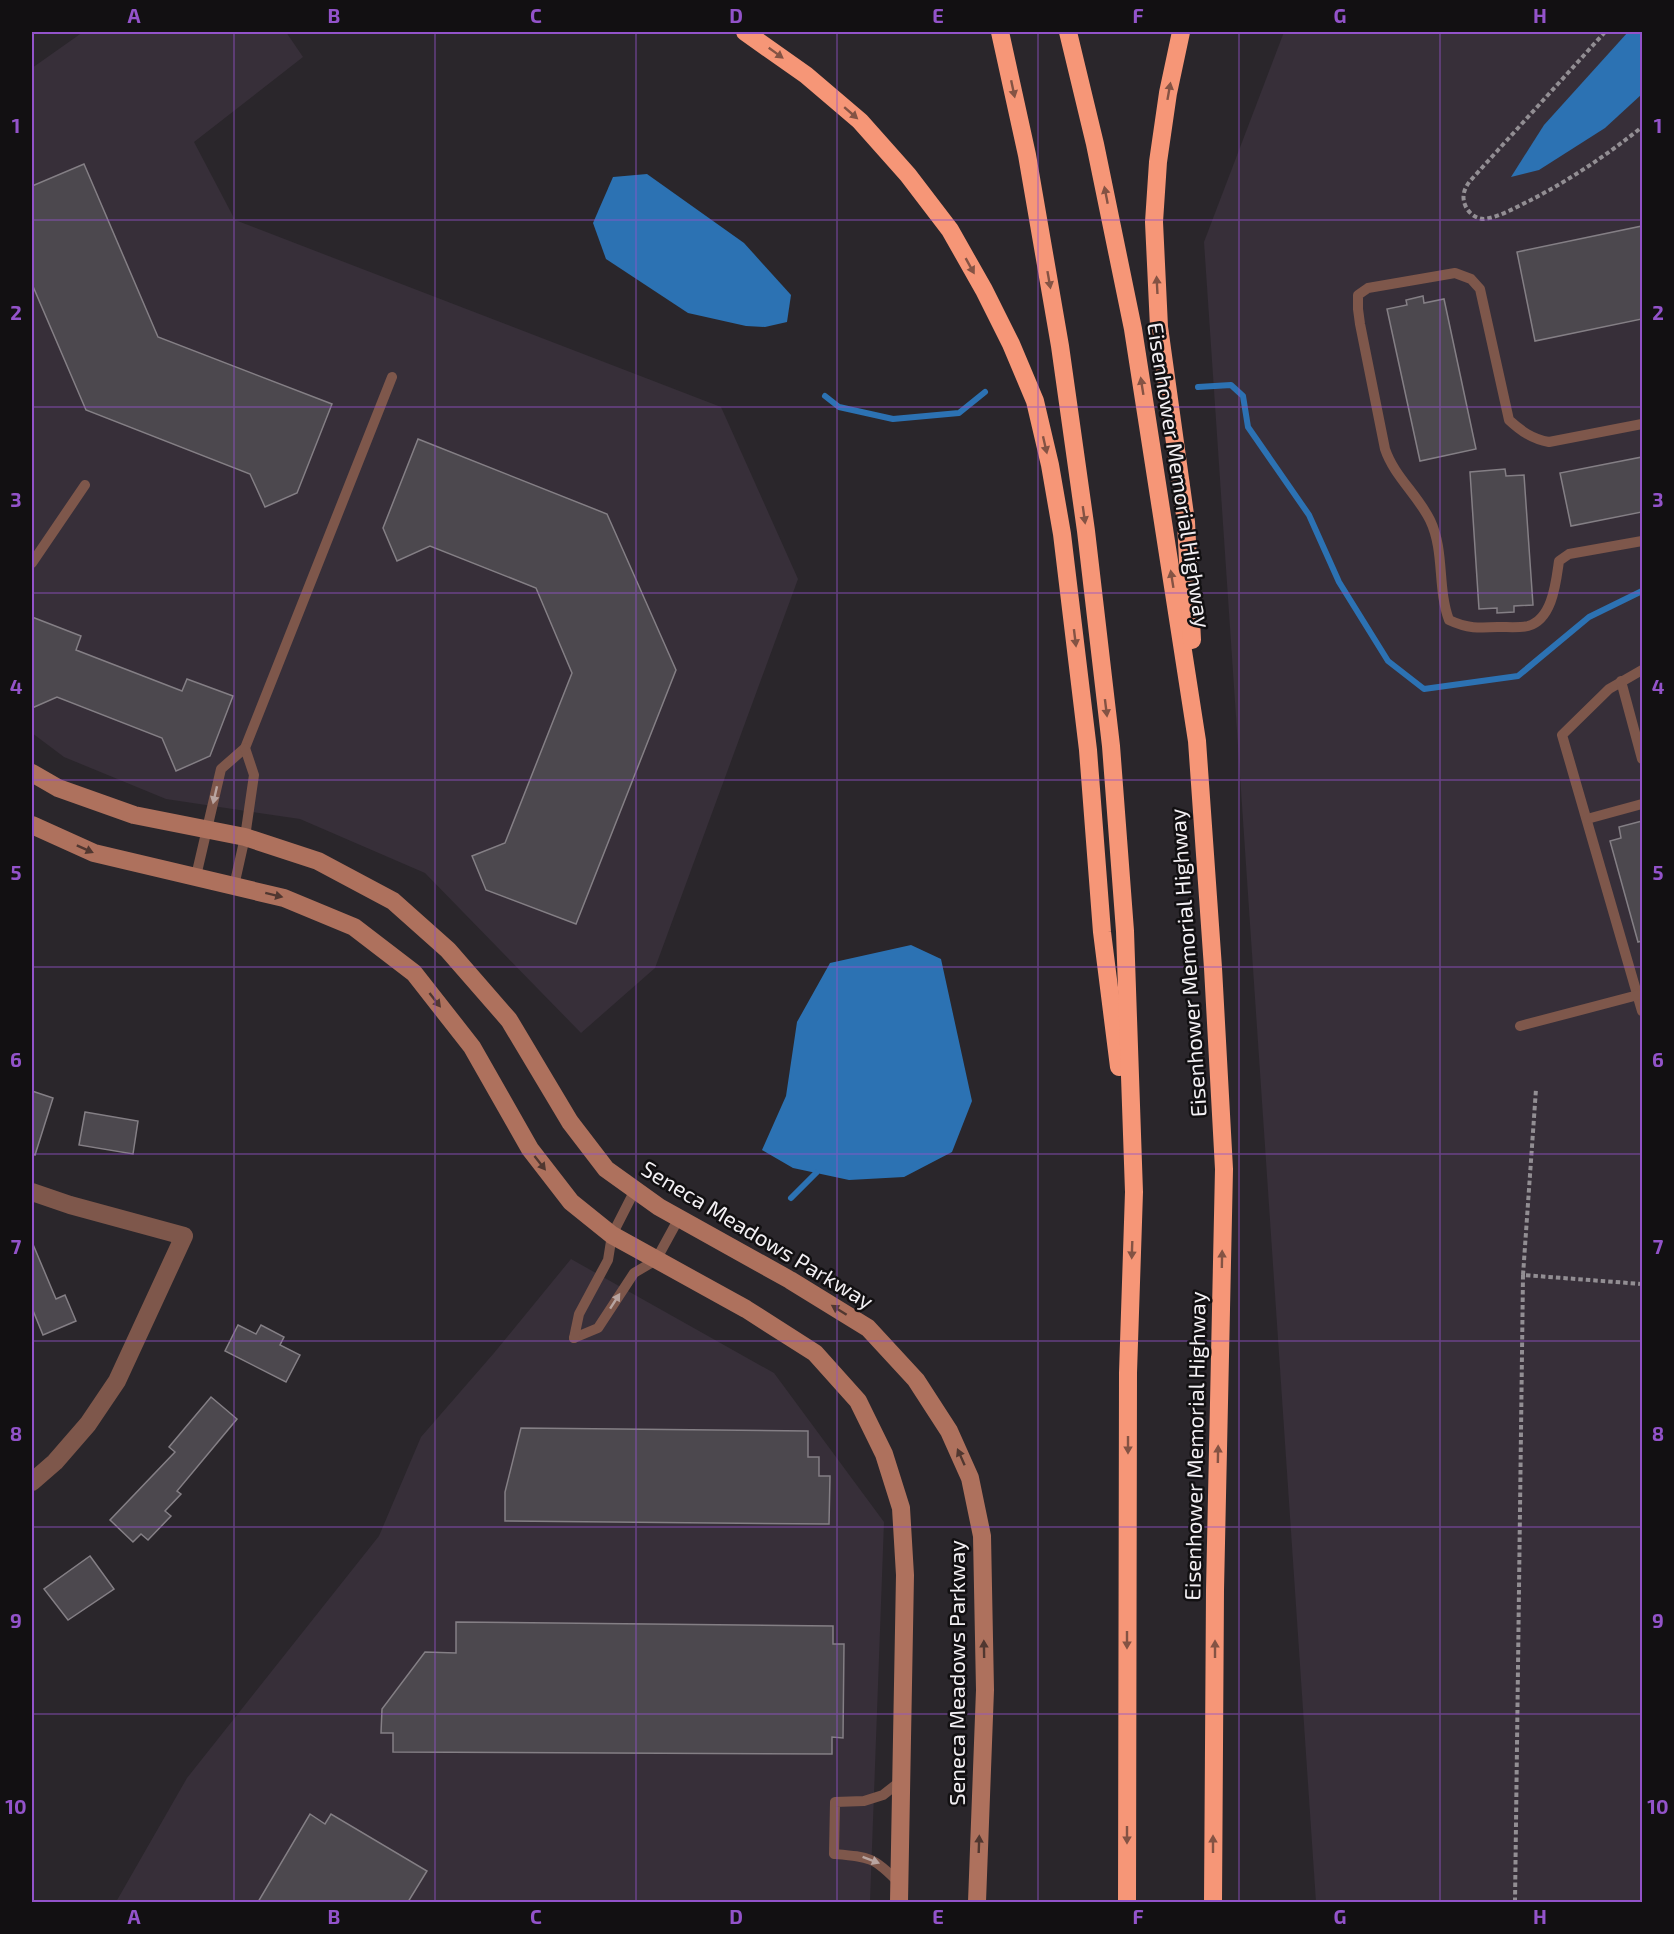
<svg xmlns="http://www.w3.org/2000/svg" width="1674" height="1934" font-family="'Exo 2',sans-serif">
<rect width="100%" height="100%" fill="#2a262b"/>
<!-- built -->
<g fill="#372f39">
<polygon points="83,32 286,32 303,57 194,142 235,220 721,407 798,579 655,968 581,1033 425,873 300,819 166,799 64,757 32,733 32,68"/>
<polygon points="1284,32 1642,32 1642,1902 1316,1902 1204,242"/>
<polygon points="571,1259 774,1373 884,1522 870,1902 116,1902 187,1778 379,1536 421,1437 494,1353"/>
</g>
<!-- water -->
<g fill="#2c72b3">
<polygon points="1628,32 1642,32 1642,94 1605,128 1539,170 1511,177 1544,125"/>
<polygon points="647,174 744,243 791,295 787,322 765,327 746,326 688,313 606,259 593,223 613,177"/>
<polygon points="911,945 941,959 972,1101 952,1152 904,1177 849,1180 793,1168 762,1150 786,1096 797,1022 830,963"/>
</g>
<g fill="none" stroke-linecap="round" stroke-linejoin="round">
<!-- stream -->
<g stroke="#2c72b3" stroke-width="6">
<polyline points="1198,387 1231,385 1243,396 1248,427 1309,515 1339,582 1388,661 1424,689 1518,676 1589,617 1642,591"/>
<polyline points="825,396 839,407 893,419 959,413 985,392"/>
<polyline points="791,1198 816,1173"/>
</g>
</g>
<!-- building -->
<g fill="#4c484e" stroke="#847f85" stroke-width="1.5">
<polygon points="84,164 158,337 332,404 297,493 265,507 250,474 86,410 32,284 32,186"/>
<polygon points="1642,226 1642,319 1535,341 1517,252"/>
<polygon points="1423,296 1424,303 1444,299 1476,449 1420,461 1387,309 1407,305 1406,300"/>
<polygon points="418,439 607,514 676,670 576,924 486,890 472,856 505,843 572,673 536,588 430,546 397,561 383,528"/>
<polygon points="1642,457 1642,512 1571,526 1560,473"/>
<polygon points="1505,469 1506,476 1524,475 1533,605 1514,606 1514,612 1497,613 1497,608 1479,609 1470,472"/>
<polygon points="32,617 81,636 76,650 182,691 187,679 233,696 210,756 176,771 162,738 57,697 32,708"/>
<polygon points="1642,821 1642,941 1638,942 1610,841 1621,838 1619,827"/>
<polygon points="32,1091 53,1098 35,1155 32,1154"/>
<polygon points="85,1112 138,1121 133,1154 79,1145"/>
<polygon points="32,1242 56,1299 65,1295 76,1321 43,1335 32,1308"/>
<polygon points="238,1325 256,1334 261,1325 284,1337 280,1345 300,1355 286,1382 225,1351"/>
<polygon points="211,1397 237,1419 177,1491 181,1494 165,1511 171,1516 148,1540 141,1534 133,1542 110,1520 175,1452 169,1447"/>
<polygon points="521,1428 808,1431 808,1457 819,1457 819,1476 830,1476 829,1524 505,1521 505,1492"/>
<polygon points="90,1556 114,1589 68,1620 44,1589"/>
<polygon points="456,1622 833,1626 833,1644 844,1644 843,1738 832,1737 832,1754 393,1752 393,1733 381,1733 382,1709 425,1652 456,1653"/>
<polygon points="310,1814 325,1824 331,1814 427,1871 408,1902 258,1902"/>
</g>
<g fill="none" stroke-linecap="round" stroke-linejoin="round">
<!-- path -->
<g stroke="#928e93" stroke-width="4" stroke-dasharray="4.5 3" stroke-linecap="butt">
<path d="M1605,32L1470,181C1464,189 1461,197 1466,207C1469,213 1476,219 1484,219C1500,217 1516,207 1531,200C1571,179 1607,155 1642,127"/>
<polyline points="1523,1275 1536,1089"/>
<polyline points="1515,1902 1523,1275 1642,1284"/>
</g>
<!-- lane -->
<g stroke="#7e574b" stroke-width="10">
<path d="M1642,424L1549,442C1532,439 1521,431 1509,420L1480,289L1471,279L1455,273L1368,288L1358,295V309L1360,324L1385,449C1394,476 1417,494 1430,520C1445,551 1437,588 1449,620C1468,629 1480,628 1500,627C1508,627 1520,628 1528,626C1553,619 1556,581 1559,561L1569,554L1642,541"/>
<polyline points="32,563 85,485"/>
<polyline points="1642,670 1609,689 1562,735 1642,1011"/>
<polyline points="1621,681 1642,759"/>
<polyline points="1587,819 1642,804"/>
<polyline points="196,876 221,769 245,748 392,377"/>
<polyline points="234,886 245,837 254,775 245,748"/>
<polyline points="1520,1026 1638,995"/>
<polyline points="574,1338 598,1328 634,1273 656,1260 679,1218"/>
<polyline points="574,1338 579,1314 608,1260 612,1235 635,1190"/>
<path d="M899,1883C874,1857 870,1857 834,1854L835,1802L864,1801L883,1795L902,1780"/>
</g>
<!-- street -->
<polyline stroke="#7e574b" stroke-width="18" points="32,1192 70,1205 184,1236 117,1381 88,1424 55,1462 32,1482"/>
<!-- secondary -->
<g stroke="#ae715d" stroke-width="18">
<polyline points="32,773 58,788 134,815 245,837 318,861 393,901 448,950 509,1020 570,1122 606,1169 659,1207 790,1280 868,1328 916,1380 949,1431 970,1478 982,1536 985,1690 977,1902"/>
<polyline points="32,825 94,853 284,898 354,927 414,973 472,1047 530,1149 571,1202 612,1235 746,1309 815,1353 858,1401 884,1454 901,1508 905,1575 899,1902"/>
</g>
<!-- highway -->
<g stroke="#f69677" stroke-width="18">
<polyline points="745,32 806,75 860,121 908,175 950,230 984,290 1011,344 1035,401 1050,465 1062,534 1088,750 1102,932 1119,1067"/>
<polyline points="1000,32 1027,155 1060,346 1086,531 1111,746 1125,931 1134,1192 1128,1373 1127,1902"/>
<polyline points="1068,32 1095,144 1133,329 1197,741 1213,968 1224,1169 1215,1590 1213,1902"/>
<polyline points="1181,32 1168,93 1158,162 1154,222 1159,327 1186,522 1192,640"/>
</g>
</g>
<!-- one-way arrows -->
<defs><path id="oneway-solid" d="M-6-.8H1V-3.2L6.5 0L1 3.2V.8H-6Z" transform="scale(1.5)"/></defs>
<g fill="#845344">
<use href="#oneway-solid" transform="translate(776 53) rotate(36)"/>
<use href="#oneway-solid" transform="translate(1013 89) rotate(78)"/>
<use href="#oneway-solid" transform="translate(1169 91) rotate(-80)"/>
<use href="#oneway-solid" transform="translate(851 113) rotate(41)"/>
<use href="#oneway-solid" transform="translate(1106 195) rotate(-101)"/>
<use href="#oneway-solid" transform="translate(970 266) rotate(61)"/>
<use href="#oneway-solid" transform="translate(1049 280) rotate(80)"/>
<use href="#oneway-solid" transform="translate(1157 285) rotate(-93)"/>
<use href="#oneway-solid" transform="translate(1142 386) rotate(-99)"/>
<use href="#oneway-solid" transform="translate(1045 445) rotate(77)"/>
<use href="#oneway-solid" transform="translate(1084 515) rotate(82)"/>
<use href="#oneway-solid" transform="translate(1172 579) rotate(-99)"/>
<use href="#oneway-solid" transform="translate(1075 638) rotate(83)"/>
<use href="#oneway-solid" transform="translate(1106 708) rotate(83)"/>
<use href="#oneway-solid" transform="translate(1132 1250) rotate(92)"/>
<use href="#oneway-solid" transform="translate(1222 1259) rotate(-89)"/>
<use href="#oneway-solid" transform="translate(1128 1445) rotate(90)"/>
<use href="#oneway-solid" transform="translate(1218 1454) rotate(-89)"/>
<use href="#oneway-solid" transform="translate(1127 1640) rotate(90)"/>
<use href="#oneway-solid" transform="translate(1215 1649) rotate(-90)"/>
<use href="#oneway-solid" transform="translate(1127 1835) rotate(90)"/>
<use href="#oneway-solid" transform="translate(1213 1844) rotate(-90)"/>
</g>
<g fill="#b8a4a0">
<use href="#oneway-solid" transform="translate(215 795) rotate(103)"/>
<use href="#oneway-solid" transform="translate(615 1301) rotate(-57)"/>
<use href="#oneway-solid" transform="translate(871 1860) rotate(21)"/>
</g>
<g fill="#503730">
<use href="#oneway-solid" transform="translate(85 849) rotate(24)"/>
<use href="#oneway-solid" transform="translate(274 895) rotate(14)"/>
<use href="#oneway-solid" transform="translate(435 1000) rotate(52)"/>
<use href="#oneway-solid" transform="translate(540 1163) rotate(52)"/>
<use href="#oneway-solid" transform="translate(839 1310) rotate(-148)"/>
<use href="#oneway-solid" transform="translate(961 1457) rotate(-114)"/>
<use href="#oneway-solid" transform="translate(984 1649) rotate(-91)"/>
<use href="#oneway-solid" transform="translate(979 1844) rotate(-88)"/>
</g>
<!-- grid -->
<path fill="none" stroke="#9353ca" stroke-width="1.5" stroke-opacity="0.55" d="M234,32V1902M435,32V1902M636,32V1902M837,32V1902M1038,32V1902M1239,32V1902M1440,32V1902M32,220H1642M32,407H1642M32,593H1642M32,780H1642M32,967H1642M32,1154H1642M32,1341H1642M32,1527H1642M32,1714H1642"/>
<g text-anchor="middle" dominant-baseline="central" stroke-width="5" stroke-linejoin="round" paint-order="stroke">
<!-- street labels -->
<g font-size="22" fill="#f3f0f4" stroke="#121012">
<text transform="translate(1180 475) rotate(81)">Eisenhower Memorial Highway</text>
<text transform="translate(1187 963) rotate(-94)">Eisenhower Memorial Highway</text>
<text transform="translate(758 1234) rotate(31)">Seneca Meadows Parkway</text>
<text transform="translate(1194 1446) rotate(-89)">Eisenhower Memorial Highway</text>
<text transform="translate(956 1673) rotate(-90)">Seneca Meadows Parkway</text>
</g>
</g>
<!-- border -->
<rect width="1674" height="1934" fill="none" stroke="#121012" stroke-width="66"/>
<rect x="33" y="33" width="1608" height="1868" fill="none" stroke="#9353ca" stroke-width="2"/>
<g font-size="20" text-anchor="middle" font-weight="bold" fill="#9353ca">
<text x="134" y="23">A</text>
<text x="334" y="23">B</text>
<text x="536" y="23">C</text>
<text x="736" y="23">D</text>
<text x="938" y="23">E</text>
<text x="1138" y="23">F</text>
<text x="1340" y="23">G</text>
<text x="1540" y="23">H</text>
<text x="16" y="133">1</text>
<text x="1658" y="133">1</text>
<text x="16" y="320">2</text>
<text x="1658" y="320">2</text>
<text x="16" y="507">3</text>
<text x="1658" y="507">3</text>
<text x="16" y="694">4</text>
<text x="1658" y="694">4</text>
<text x="16" y="880">5</text>
<text x="1658" y="880">5</text>
<text x="16" y="1067">6</text>
<text x="1658" y="1067">6</text>
<text x="16" y="1254">7</text>
<text x="1658" y="1254">7</text>
<text x="16" y="1441">8</text>
<text x="1658" y="1441">8</text>
<text x="16" y="1628">9</text>
<text x="1658" y="1628">9</text>
<text x="16" y="1814">10</text>
<text x="1658" y="1814">10</text>
<text x="134" y="1924">A</text>
<text x="334" y="1924">B</text>
<text x="536" y="1924">C</text>
<text x="736" y="1924">D</text>
<text x="938" y="1924">E</text>
<text x="1138" y="1924">F</text>
<text x="1340" y="1924">G</text>
<text x="1540" y="1924">H</text>
</g>
</svg>
